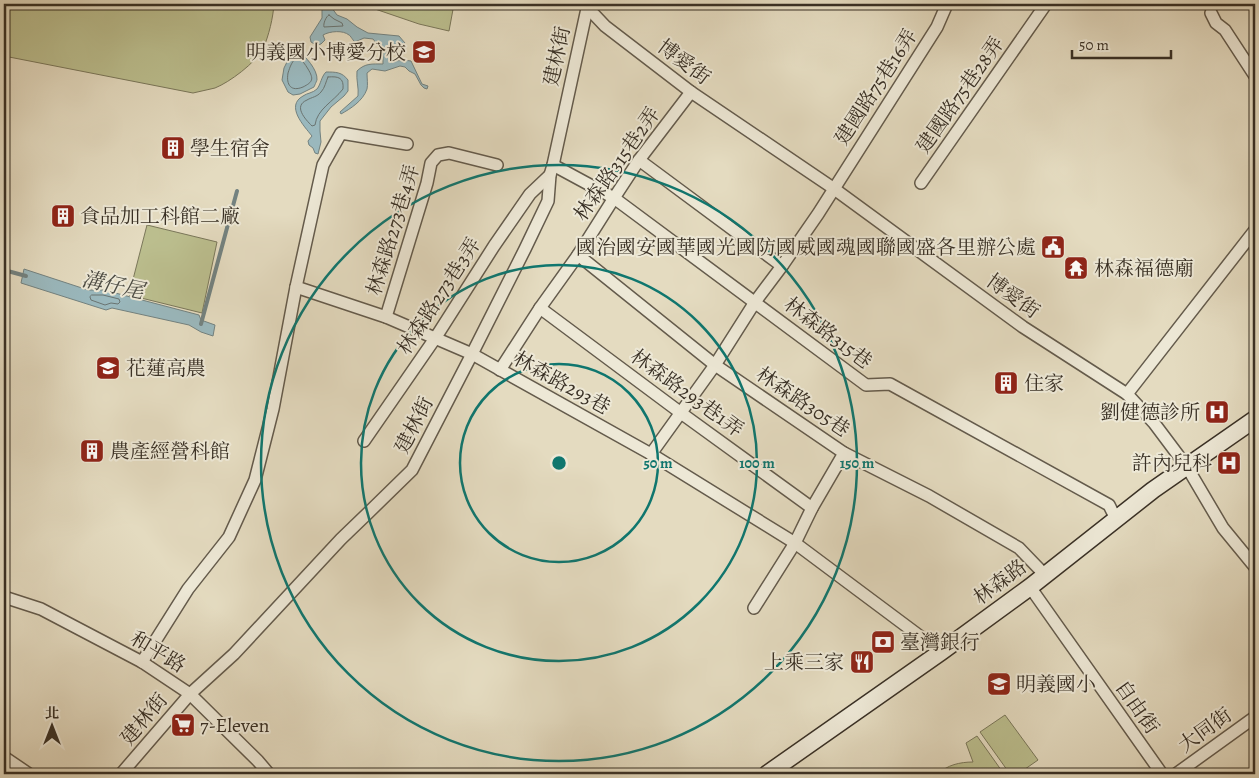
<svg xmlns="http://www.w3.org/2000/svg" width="1259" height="778" font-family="Alegreya,'Noto Serif TC',serif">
<rect width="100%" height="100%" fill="#e4dbc0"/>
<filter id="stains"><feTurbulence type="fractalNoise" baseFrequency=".004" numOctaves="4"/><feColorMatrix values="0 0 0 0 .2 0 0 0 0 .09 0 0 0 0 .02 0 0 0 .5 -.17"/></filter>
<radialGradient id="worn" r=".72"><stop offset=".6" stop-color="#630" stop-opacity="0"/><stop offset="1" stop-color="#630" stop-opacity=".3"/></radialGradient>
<!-- green -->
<g fill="#bbbe8e" stroke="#7a775a">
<path d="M4,4H274C273,18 269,35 263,49C255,63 230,82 215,88C208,90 200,91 193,93L4,56Z"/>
<polygon points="369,4 368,4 454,4 449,31 419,24 375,9"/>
<polygon points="147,225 217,242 202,313 129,295"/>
<polygon points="1005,715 1038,760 1018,774 1010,774 980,732"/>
<path d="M977,736L1004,774H938C947,765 960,762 973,762L966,743Z"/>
</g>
<!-- water -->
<g fill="#9ab8bd" stroke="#738280">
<path d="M322,4H329L337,15L347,19L357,27L368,33L399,36L405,43L403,45L391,44L387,48L386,55C393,64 402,59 411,61L422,84L428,86L427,89L424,88L421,85L415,74L409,71L405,67L400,66L385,71L372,69L367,73C367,78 368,85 367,89C363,101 350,109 341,114L340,112L358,96C359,88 356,80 357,71C365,63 372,64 383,64V49L377,44L373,39L364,38L355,42C354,42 350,35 349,35C343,30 330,31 323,35L325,40L321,44L316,45L311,42L310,37L322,18Z"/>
<path d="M297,51C305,55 318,70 317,80C317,80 314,87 314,87L300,94L293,95L288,92L282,80L284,68L290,56Z"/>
<path d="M326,72C336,72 342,72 348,80V91L344,96L331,107L320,121V131L321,142L318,154L315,153L313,148L309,145L308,141L312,136C304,126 285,106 303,96C307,93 313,93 317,89C321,84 321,77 326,72Z"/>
<polygon points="24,269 88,290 104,290 199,315 201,320 215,325 213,336 201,332 189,325 112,308 106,310 21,283"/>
</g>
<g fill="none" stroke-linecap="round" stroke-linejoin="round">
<!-- shore -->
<g stroke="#6a7471" stroke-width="1">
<path d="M329,15L334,19L342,23L343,26L324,27C323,24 326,16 329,15Z"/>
<path d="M298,57C302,60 305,64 308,69C314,79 313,82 303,87C291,92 286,85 288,73C290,67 292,60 298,57Z"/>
<path d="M328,77C339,76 344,78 343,89C333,102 317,109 315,125L312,126C305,119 293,106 307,100C312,97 317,97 321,92C325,88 326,81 328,77Z"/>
<polygon points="92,295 103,295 119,299 120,302 118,304 111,303 105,305 91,300 90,297"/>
</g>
<!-- stream -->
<g stroke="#738280" stroke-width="4">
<polyline points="4,270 26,276"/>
<polyline points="201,324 237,191"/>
</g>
<defs>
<g id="street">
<polyline points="587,7 605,26 691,92 833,188 1023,327 1127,394 1154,423 1187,467 1223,528 1255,567"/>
<polyline points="1211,13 1216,23 1225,30 1255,76"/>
<polyline points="639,160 782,266"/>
<polyline points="553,165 614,198 866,385 890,384 1109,505 1116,519"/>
<polyline points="921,183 1046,4"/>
<polyline points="578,255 715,365 844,453 929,496 1019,548 1045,575"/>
<polyline points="296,287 386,317 472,354 651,454 795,543 941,652"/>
<polyline points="540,308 681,413 812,508"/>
<polyline points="386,317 427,183 431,163 438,155 449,153 497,165"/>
<polyline points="500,370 540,308 578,255 614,198 639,160 691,92"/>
<polyline points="1127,394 1255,230"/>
<polyline points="364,441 436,337 494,246 530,194 550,175"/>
<polyline points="651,454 715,365 755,302 782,266 818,214 937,27 947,4"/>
<polyline points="1030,587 1162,774"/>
<polyline points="4,597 41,609 142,662 190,694 258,761 269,774"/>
<polyline points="754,608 795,543 812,508 844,453"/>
<polyline points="142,662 188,589 229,537 255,480 273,409 296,287 323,165 341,133 407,144"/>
<polyline points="4,757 29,774"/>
<polyline points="121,774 190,694 234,654 341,539 368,513 412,470 472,354 525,249 548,201 550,175 553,165 588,4"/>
<polyline points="1176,774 1255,717"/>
</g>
<polyline id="secondary" points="767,774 941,652 1030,587 1153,490 1255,419"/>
</defs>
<!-- street casing -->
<use href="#street" stroke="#645b4c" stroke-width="14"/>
<!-- secondary casing -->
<use href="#secondary" stroke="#393025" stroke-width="19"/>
<!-- street -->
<use href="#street" stroke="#ede8d6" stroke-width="11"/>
<!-- secondary -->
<use href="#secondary" stroke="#ede8d6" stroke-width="16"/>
</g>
<!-- distance rings -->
<g fill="none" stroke="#0f766e" stroke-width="2.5">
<circle cx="559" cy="463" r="99"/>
<circle cx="559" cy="463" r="198"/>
<circle cx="559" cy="463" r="298"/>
</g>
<!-- icons -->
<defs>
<symbol id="school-square" viewBox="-11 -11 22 22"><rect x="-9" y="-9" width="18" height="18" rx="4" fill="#8f2418" stroke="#ede8d6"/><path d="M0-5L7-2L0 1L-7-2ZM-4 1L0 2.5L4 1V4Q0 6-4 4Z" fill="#fff"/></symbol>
<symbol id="building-square" viewBox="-11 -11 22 22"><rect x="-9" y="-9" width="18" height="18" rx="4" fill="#8f2418" stroke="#ede8d6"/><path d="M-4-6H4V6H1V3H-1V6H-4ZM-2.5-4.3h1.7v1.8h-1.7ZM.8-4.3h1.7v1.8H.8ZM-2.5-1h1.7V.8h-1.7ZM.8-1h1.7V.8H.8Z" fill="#fff"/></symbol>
<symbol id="civic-square" viewBox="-11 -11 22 22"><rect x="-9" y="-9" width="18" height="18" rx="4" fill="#8f2418" stroke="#ede8d6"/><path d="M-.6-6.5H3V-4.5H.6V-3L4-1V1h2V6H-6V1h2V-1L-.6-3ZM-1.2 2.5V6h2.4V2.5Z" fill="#fff"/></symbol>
<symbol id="temple-square" viewBox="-11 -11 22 22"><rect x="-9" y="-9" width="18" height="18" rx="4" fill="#8f2418" stroke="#ede8d6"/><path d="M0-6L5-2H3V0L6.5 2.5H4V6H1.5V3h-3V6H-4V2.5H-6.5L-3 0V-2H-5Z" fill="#fff"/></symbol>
<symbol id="hospital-square" viewBox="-11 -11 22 22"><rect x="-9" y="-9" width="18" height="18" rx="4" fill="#8f2418" stroke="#ede8d6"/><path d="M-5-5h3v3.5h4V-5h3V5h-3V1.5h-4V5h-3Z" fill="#fff"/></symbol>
<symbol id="bank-square" viewBox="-11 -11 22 22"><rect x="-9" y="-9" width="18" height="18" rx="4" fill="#8f2418" stroke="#ede8d6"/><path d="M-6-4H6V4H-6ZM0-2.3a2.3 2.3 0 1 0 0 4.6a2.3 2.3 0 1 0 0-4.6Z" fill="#fff"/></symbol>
<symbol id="restaurant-square" viewBox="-11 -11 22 22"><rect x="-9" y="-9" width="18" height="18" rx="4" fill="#8f2418" stroke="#ede8d6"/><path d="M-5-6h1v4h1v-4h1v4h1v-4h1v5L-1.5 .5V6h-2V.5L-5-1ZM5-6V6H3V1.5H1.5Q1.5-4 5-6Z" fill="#fff"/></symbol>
<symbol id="supermarket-square" viewBox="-11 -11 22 22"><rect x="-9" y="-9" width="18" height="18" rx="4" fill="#8f2418" stroke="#ede8d6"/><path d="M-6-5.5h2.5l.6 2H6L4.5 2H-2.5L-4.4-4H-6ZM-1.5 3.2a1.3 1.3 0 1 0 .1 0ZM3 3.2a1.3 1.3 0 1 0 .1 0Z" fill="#fff"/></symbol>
</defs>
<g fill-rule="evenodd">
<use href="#school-square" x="410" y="38" width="28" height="28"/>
<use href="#building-square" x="159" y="134" width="28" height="28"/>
<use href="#building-square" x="49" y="202" width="28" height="28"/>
<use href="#civic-square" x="1039" y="233" width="28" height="28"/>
<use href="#temple-square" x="1062" y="254" width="28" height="28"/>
<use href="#school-square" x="94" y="354" width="28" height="28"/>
<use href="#building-square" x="992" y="369" width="28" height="28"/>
<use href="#hospital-square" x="1203" y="398" width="28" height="28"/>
<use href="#building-square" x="78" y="437" width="28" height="28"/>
<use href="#hospital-square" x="1215" y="449" width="28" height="28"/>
<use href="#bank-square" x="869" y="628" width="28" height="28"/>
<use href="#restaurant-square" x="848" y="648" width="28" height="28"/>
<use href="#school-square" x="985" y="670" width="28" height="28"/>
<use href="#supermarket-square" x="169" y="711" width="28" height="28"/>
</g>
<g text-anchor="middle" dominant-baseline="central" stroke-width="4" stroke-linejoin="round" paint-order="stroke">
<!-- poi labels -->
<g font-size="20" fill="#393025" stroke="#ede8d6" text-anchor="start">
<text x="406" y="52" text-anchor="end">明義國小博愛分校</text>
<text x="190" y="148">學生宿舍</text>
<text x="80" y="216">食品加工科館二廠</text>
<text x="1036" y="247" text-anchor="end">國治國安國華國光國防國威國魂國聯國盛各里辦公處</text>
<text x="1094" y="268">林森福德廟</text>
<text x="126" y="368">花蓮高農</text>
<text x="1024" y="383">住家</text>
<text x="1200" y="412" text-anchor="end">劉健德診所</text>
<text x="110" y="451">農產經營科館</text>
<text x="1212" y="463" text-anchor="end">許內兒科</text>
<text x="900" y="642">臺灣銀行</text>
<text x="844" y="662" text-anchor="end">上乘三家</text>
<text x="1016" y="684">明義國小</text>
<text x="200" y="725">7-Eleven</text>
</g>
<!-- street labels -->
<g font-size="20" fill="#393025" stroke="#ede8d6">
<text transform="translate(557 56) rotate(-78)">建林街</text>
<text transform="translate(684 62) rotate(37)">博愛街</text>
<text transform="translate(876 87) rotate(-57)">建國路75巷16弄</text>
<text transform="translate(960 95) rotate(-55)">建國路75巷28弄</text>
<text transform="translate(617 164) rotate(-55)">林森路315巷2弄</text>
<text transform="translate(393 230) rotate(-73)">林森路273巷4弄</text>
<text transform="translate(439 296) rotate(-57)">林森路273巷3弄</text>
<text transform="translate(1013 296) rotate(36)">博愛街</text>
<text transform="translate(828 333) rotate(37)">林森路315巷</text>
<text transform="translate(562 383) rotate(29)">林森路293巷</text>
<text transform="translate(687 393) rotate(36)">林森路293巷1弄</text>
<text transform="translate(803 402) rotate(34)">林森路305巷</text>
<text transform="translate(414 425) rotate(-63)">建林街</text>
<text transform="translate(1000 582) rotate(-37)">林森路</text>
<text transform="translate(158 652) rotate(31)">和平路</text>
<text transform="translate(1137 707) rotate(55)">自由街</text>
<text transform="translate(144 719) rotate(-50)">建林街</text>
<text transform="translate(1205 730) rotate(-36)">大同街</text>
</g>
<!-- water labels -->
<g font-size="21" font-style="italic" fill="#4c4b43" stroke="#ede8d6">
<text transform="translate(113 285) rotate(12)">溝仔尾</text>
</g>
</g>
<circle cx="559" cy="463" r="8" fill="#0f766e" stroke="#ede8d6" stroke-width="2.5"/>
<g font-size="15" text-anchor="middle" font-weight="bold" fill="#0f766e" stroke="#ede8d6" stroke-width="4" stroke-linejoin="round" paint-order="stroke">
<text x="658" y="468">50 m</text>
<text x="757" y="468">100 m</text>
<text x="857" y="468">150 m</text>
</g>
<!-- margin -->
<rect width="1259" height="778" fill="none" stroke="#e4dbc0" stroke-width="20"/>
<rect x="5" y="5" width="1249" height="768" fill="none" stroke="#393025" stroke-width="2.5"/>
<rect x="10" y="10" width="1239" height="758" fill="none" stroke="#393025"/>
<!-- north arrow -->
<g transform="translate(52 726)" stroke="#ede8d6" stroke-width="4" paint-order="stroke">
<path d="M0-4L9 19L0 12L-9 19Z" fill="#393025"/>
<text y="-8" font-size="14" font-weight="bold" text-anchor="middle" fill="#393025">北</text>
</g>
<!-- scale -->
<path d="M1072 50v8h99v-8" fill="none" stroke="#393025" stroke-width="2.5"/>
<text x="1079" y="50" font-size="15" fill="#393025" stroke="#ede8d6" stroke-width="4" paint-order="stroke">50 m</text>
<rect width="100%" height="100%" filter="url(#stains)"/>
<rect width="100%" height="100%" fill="url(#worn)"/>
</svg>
